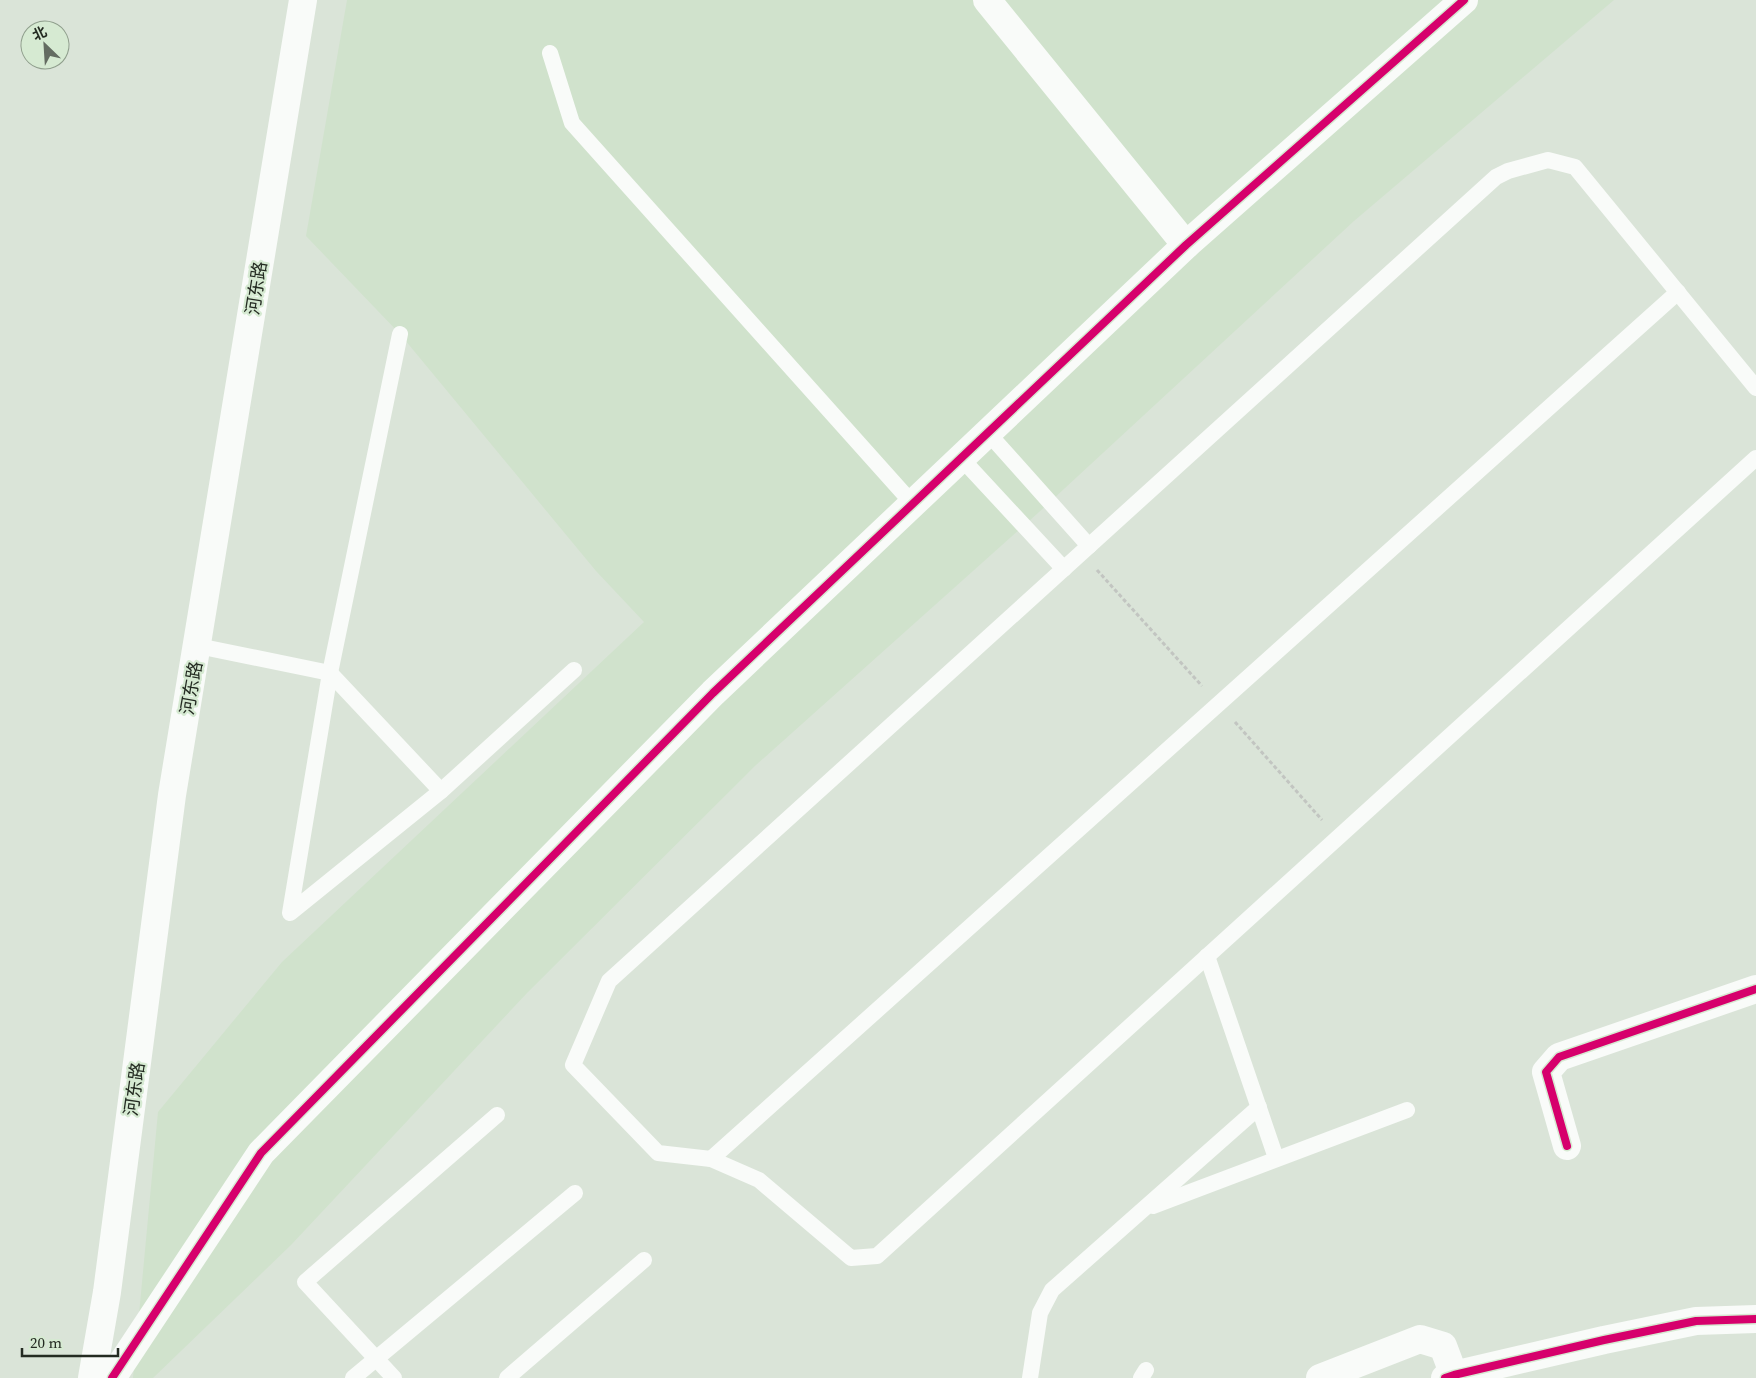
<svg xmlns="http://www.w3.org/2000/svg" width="1756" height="1378" font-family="'Source Serif 4','Noto Sans SC',serif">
<rect width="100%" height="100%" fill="#dae4d8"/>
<!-- built -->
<polygon fill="#d0e2cc" points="347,0 1614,0 1354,221 1038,513 756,765 528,992 291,1245 153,1378 133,1378 158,1112 282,962 644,622 596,571 400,334 306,236"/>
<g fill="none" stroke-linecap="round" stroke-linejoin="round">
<!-- path -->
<g stroke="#c2c5c1" stroke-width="3" stroke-dasharray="4 2.5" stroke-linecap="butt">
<polyline points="1097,570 1202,686"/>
<polyline points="1235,722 1322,820"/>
</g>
<!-- service -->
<g stroke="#f9fbf9" stroke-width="16">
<polyline points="550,53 572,123 913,504"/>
<polyline points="400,334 330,673 290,913 441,791 574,670"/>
<polyline points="1756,388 1575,167 1548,160 1508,171 1496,177 609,981 573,1065 658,1153 711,1159 759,1180 851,1258 877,1256 1756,458"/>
<polyline points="988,433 1089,546"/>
<polyline points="961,458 1064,569"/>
<polyline points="198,646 330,673 441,791"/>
<polyline points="1207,956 1276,1158"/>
<polyline points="711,1159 1678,292"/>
<polyline points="1153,1206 1407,1110"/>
<polyline points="353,1378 575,1193"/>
<polyline points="394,1378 305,1282 497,1115"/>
<polyline points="507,1378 644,1260"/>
<polyline points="1030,1378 1040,1313 1052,1290 1259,1107"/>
<polyline points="1141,1378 1146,1370"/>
</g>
<!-- minor -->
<g stroke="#f9fbf9" stroke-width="28">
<polyline points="987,0 1186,245"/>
<polyline points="1567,1146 1546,1072 1559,1057 1756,989"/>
<polyline points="112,1378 261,1153 713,693 1186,245 1464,0"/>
<polyline points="1320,1378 1420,1339 1443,1346 1455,1378"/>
<polyline points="1445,1378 1454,1375 1604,1340 1696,1321 1756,1319"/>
</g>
<!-- secondary -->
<polyline stroke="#f9fbf9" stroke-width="28" points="92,1378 107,1292 172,795 303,0"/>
<defs>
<g id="cycleway">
<polyline points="1567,1146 1546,1072 1559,1057 1756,989"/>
<polyline points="112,1378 261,1153 713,693 1186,245 1464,0"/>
<polyline points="1445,1378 1454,1375 1604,1340 1696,1321 1756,1319"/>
</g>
</defs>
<!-- cycleway casing -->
<use href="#cycleway" stroke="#d6ead2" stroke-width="11"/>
<!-- cycleway -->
<use href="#cycleway" stroke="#d6006c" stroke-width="8"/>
</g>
<g text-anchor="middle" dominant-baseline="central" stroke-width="4.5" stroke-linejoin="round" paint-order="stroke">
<!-- street labels -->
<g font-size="18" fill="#242b22" stroke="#d6ead2">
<text transform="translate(256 288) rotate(-81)">河东路</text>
<text transform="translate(191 688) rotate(-80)">河东路</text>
<text transform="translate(134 1089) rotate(-82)">河东路</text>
</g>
</g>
<!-- north arrow -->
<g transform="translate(45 45) rotate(335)"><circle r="24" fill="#d6ead2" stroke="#8f9e8c"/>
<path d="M0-4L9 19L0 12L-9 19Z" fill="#646c62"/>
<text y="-8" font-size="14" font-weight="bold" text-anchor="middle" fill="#242b22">北</text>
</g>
<!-- scale -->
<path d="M22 1348v8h96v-8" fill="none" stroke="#242b22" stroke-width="2.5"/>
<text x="30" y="1348" font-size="15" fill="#242b22" stroke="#d6ead2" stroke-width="4" paint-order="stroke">20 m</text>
</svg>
